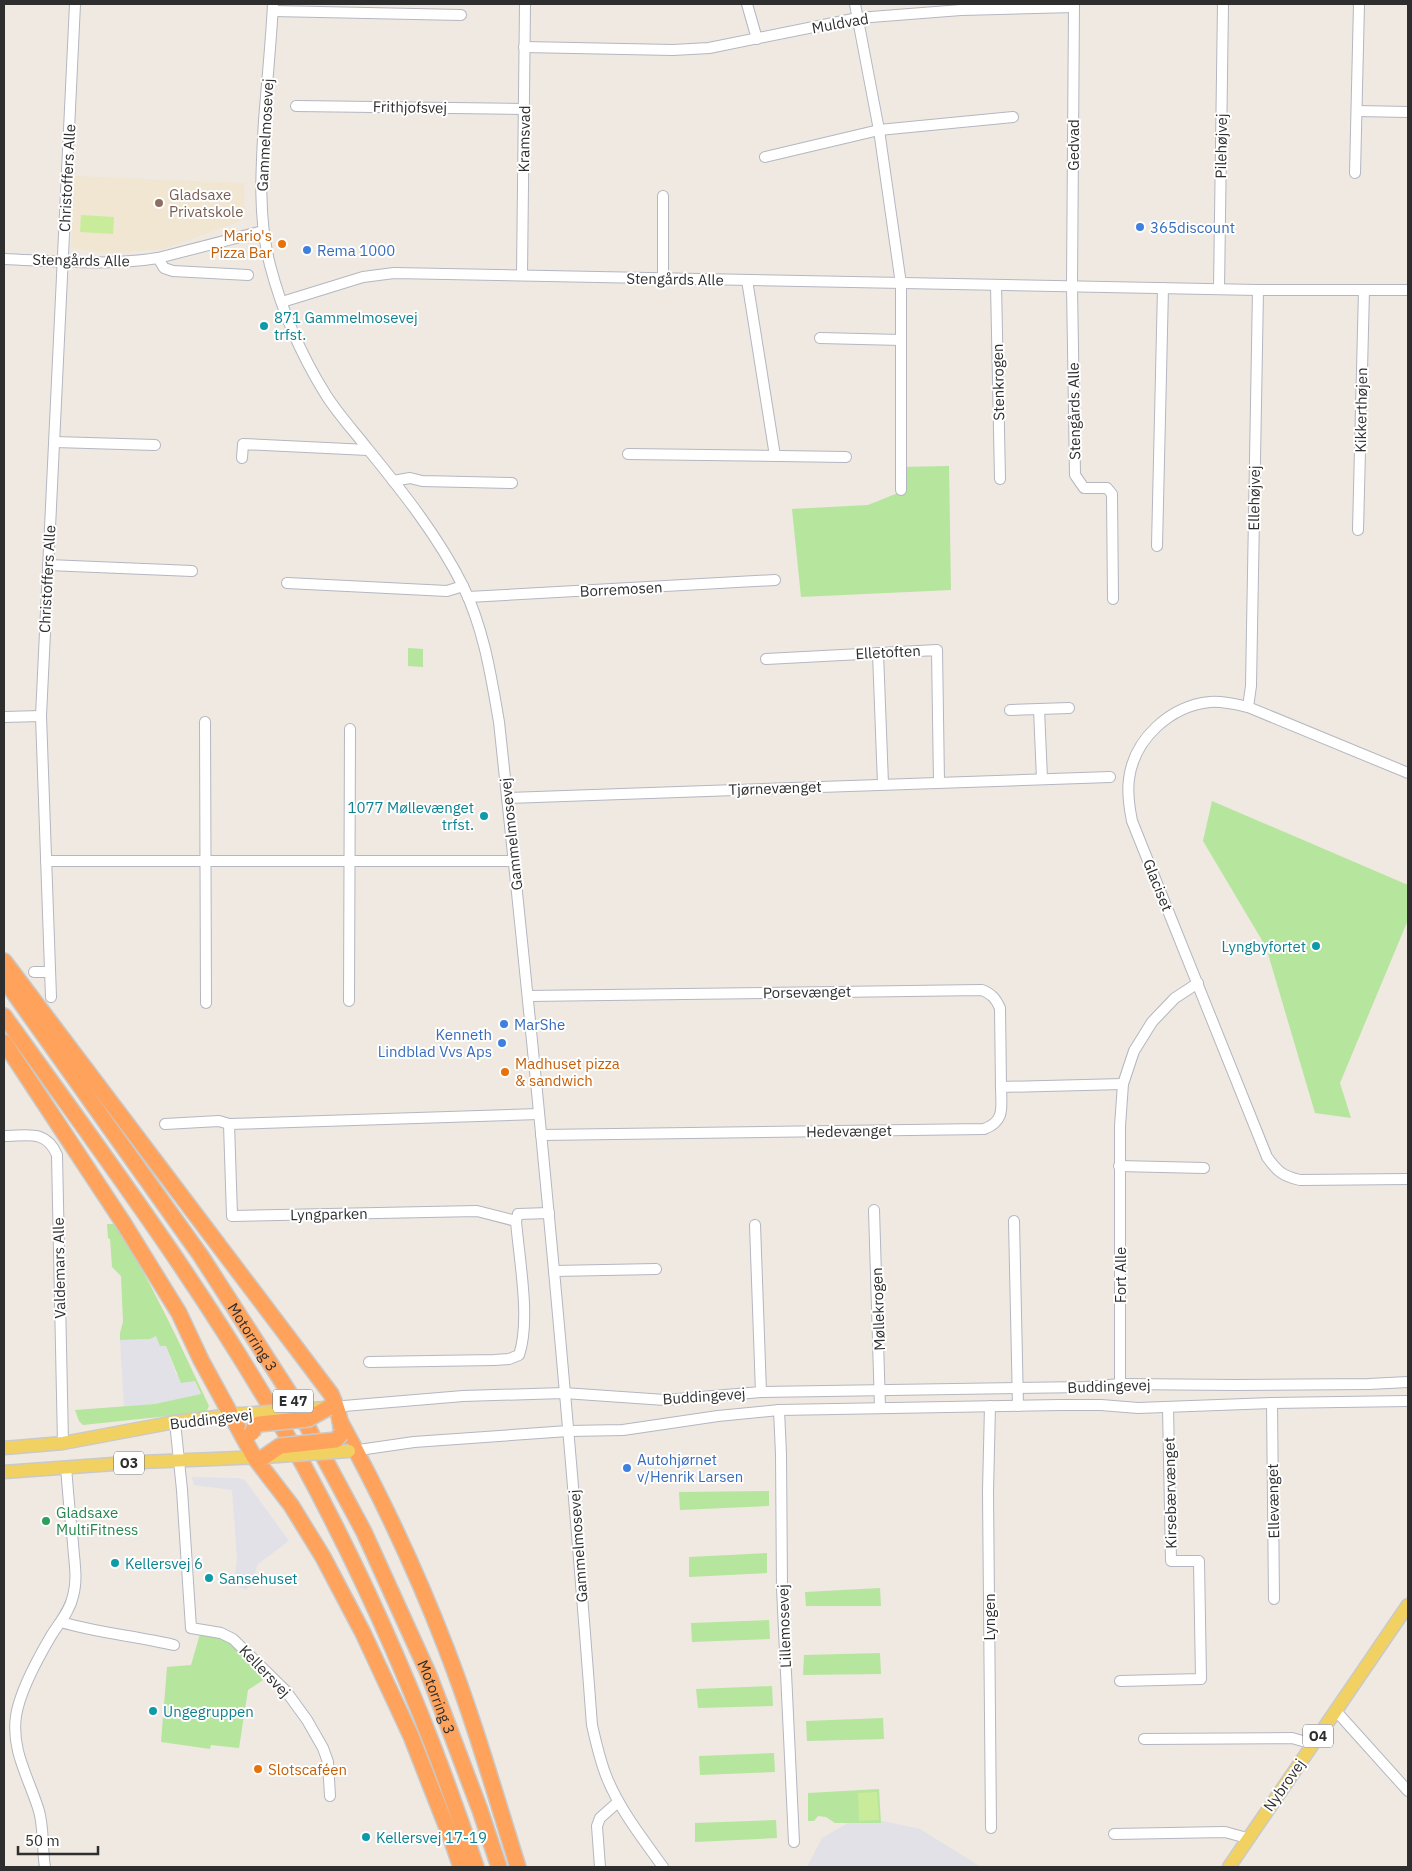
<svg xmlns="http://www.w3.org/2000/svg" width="1412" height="1871" font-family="'IBM Plex Sans',sans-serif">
<rect width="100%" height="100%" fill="#efe9e1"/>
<!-- industrial -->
<g fill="#e3e1e8">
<polygon points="156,1336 166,1346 176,1374 195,1381 201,1395 155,1404 124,1407 120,1340 149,1339"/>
<polygon points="192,1477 239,1478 245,1480 289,1541 258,1564 250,1586 246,1590 240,1588 235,1576 237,1559 232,1490 194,1485"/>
<polygon points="860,1816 920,1829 981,1867 807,1867 822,1838"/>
</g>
<!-- education -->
<polygon fill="#f0e6d1" points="74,176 244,183 245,218 235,223 163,249 107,253 71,248"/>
<!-- green -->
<g fill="#b6e59e">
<polygon points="949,466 951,590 801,597 792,509 868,505 898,493 898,467"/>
<polygon points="408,648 423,649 423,667 408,666"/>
<polygon points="1212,801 1408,885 1408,920 1340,1083 1351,1118 1315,1113 1266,947 1203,841"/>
<path d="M107,1224H115C151,1281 180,1344 209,1406L206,1412L83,1425L79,1421L75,1410L155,1404L201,1394L195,1381L181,1383L166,1346H160L156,1336L150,1339L120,1340V1333L123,1322L121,1276L112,1267L110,1239L108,1238Z"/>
<polygon points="769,1491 769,1506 680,1510 679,1492"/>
<polygon points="767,1553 767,1573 689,1577 689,1557"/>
<polygon points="880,1588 881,1606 806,1606 805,1592"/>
<polygon points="769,1620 770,1639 692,1642 691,1623"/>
<polygon points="200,1634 228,1640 260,1671 263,1680 248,1690 239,1748 211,1745 210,1749 161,1742 167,1667 191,1665"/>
<polygon points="880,1653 881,1674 803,1675 804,1655"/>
<polygon points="772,1686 773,1706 698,1708 696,1689"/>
<polygon points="883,1718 884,1739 807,1741 806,1721"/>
<polygon points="774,1753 775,1772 700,1775 699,1756"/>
<polygon points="879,1789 881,1823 835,1823 826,1817 818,1816 814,1821 808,1821 808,1793"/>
<polygon points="776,1820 777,1838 695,1842 695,1823"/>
</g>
<!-- pitch -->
<g fill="#c9ec9a">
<polygon points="81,215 114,217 113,234 80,232"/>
<polygon points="877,1792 879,1820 859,1821 858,1793"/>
</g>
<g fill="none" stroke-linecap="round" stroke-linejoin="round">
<defs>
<g id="minor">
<path d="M273,4C271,43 267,82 264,121C261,170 258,218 270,265C282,311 301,355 326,395C338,414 353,430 367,448C402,491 438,536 463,586C484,629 491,676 499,722C535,1056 567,1390 592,1725C596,1743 600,1761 607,1778C620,1810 643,1839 663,1867"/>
<polyline points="747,4 757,39"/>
<polyline points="855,4 879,130 901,284 901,490"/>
<polyline points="1074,4 1072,286 1075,475 1084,488 1107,488 1112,494 1113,599"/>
<polyline points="273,11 461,15"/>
<polyline points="524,47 673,50 709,48 858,18 961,10 1074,7"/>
<polyline points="296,106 524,109"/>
<polyline points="1357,111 1408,112"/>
<polyline points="765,157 879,130 1013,117"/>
<polyline points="1355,173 1359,4"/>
<polyline points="158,258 164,268 173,271 248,275"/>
<path d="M4,259C55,261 107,266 158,258L263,231"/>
<polyline points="522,275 525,4"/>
<polyline points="663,279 663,196"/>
<polyline points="747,280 775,456"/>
<polyline points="996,285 1000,479"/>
<polyline points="1219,289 1223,4"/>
<polyline points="282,302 363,277 394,273 1258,290 1408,290"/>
<polyline points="820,338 901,340"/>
<polyline points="55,442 155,445"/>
<polyline points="628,454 846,457"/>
<polyline points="242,458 243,444 368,450"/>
<polyline points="393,481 410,478 422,481 512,483"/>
<polyline points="1358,530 1364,290"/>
<polyline points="1157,546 1163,288"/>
<polyline points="48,565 192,571"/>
<polyline points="287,583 447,591 463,586"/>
<polyline points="468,597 775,580"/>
<polyline points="878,653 883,784"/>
<polyline points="766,659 937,650 939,782"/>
<polyline points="1248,707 1251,686 1258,290"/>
<polyline points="1039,709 1042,779"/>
<polyline points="1010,710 1069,708"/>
<polyline points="4,717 41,716"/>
<polyline points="205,722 206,1003"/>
<path d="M1408,773L1248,707C1235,704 1223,701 1210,702C1170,706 1134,739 1129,779C1127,793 1129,806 1132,821L1267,1157C1277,1171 1282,1176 1300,1180L1408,1179"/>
<polyline points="507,798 1110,777"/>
<polyline points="46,861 514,861"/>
<polyline points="34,972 50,972"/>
<path d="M528,996L982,990C992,994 996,999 1000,1008L1001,1087"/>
<polyline points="51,997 41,716 75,4"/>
<polyline points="349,1001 350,729"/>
<polyline points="165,1124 219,1121 229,1124"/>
<path d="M541,1135L984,1129C1006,1121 1001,1106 1001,1087L1123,1084"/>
<path d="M4,1136C27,1136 46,1129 57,1155L63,1443"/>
<polyline points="1119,1166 1204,1168"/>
<polyline points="874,1210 880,1407"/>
<polyline points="516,1221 477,1211 232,1216 229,1124 539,1114"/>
<polyline points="1014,1221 1018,1406"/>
<polyline points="755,1225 761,1392"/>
<polyline points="554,1271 656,1269"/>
<path d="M369,1362L494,1360L509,1359L519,1355C531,1320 519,1259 516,1221L518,1214L549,1213"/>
<polyline points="1120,1384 1120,1126 1123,1084 1134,1051 1152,1022 1175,998 1198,983"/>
<polyline points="1272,1403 1274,1599"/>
<polyline points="990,1406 988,1491 991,1828"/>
<polyline points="332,1407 463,1396 564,1393 665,1400 761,1392 1086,1387 1120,1384 1235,1385 1369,1384 1408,1382"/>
<polyline points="779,1410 781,1454 782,1588 794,1842"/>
<polyline points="175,1422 182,1490 191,1628 221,1633 233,1639 286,1691 307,1720 323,1748 328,1762 330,1796"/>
<polyline points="352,1451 414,1442 568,1431 623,1430 718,1416 779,1410 1060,1405 1101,1405 1138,1408 1272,1403 1408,1401"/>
<path d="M61,1622C98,1633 136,1636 174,1645"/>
<polyline points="1120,1681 1201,1679 1199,1561 1171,1561 1168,1407"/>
<polyline points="1336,1711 1408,1791"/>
<polyline points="1144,1739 1292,1738 1313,1744"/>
<polyline points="1114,1834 1225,1832 1247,1838"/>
<path d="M45,1867C42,1849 44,1829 39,1811C29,1778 11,1751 16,1716C20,1690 38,1658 51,1636C59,1623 70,1611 73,1596C78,1579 74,1561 73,1543C70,1518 68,1492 66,1467"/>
<polyline points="600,1867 597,1826 600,1818 618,1802"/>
</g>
<g id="major">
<polyline points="4,1448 63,1443 175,1422 240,1414"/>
<polyline points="4,1472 141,1462 261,1457"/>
<polyline points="1229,1867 1408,1605"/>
</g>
<g id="highway">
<path d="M4,961L331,1394C337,1407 342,1420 341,1434"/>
<path id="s1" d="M4,979L201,1256L290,1394L364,1532L429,1675L480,1810L499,1867"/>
<path d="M4,1016C109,1162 217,1307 304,1466C373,1594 431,1729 476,1867"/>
<polyline points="4,1042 124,1224 179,1313 201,1360 254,1457 291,1505 323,1557 363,1633 411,1736 451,1838 461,1867"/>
<path d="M340,1421C380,1494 416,1570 446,1648C474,1720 495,1794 518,1867"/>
</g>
</defs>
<!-- minor casing -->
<use href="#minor" stroke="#b4b7c1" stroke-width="12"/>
<!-- major casing -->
<use href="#major" stroke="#c9c9c9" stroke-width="15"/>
<!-- highway casing -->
<use href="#highway" stroke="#c9c9c9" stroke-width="18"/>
<!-- minor -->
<use href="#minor" stroke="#fff" stroke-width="10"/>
<!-- major -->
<use href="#major" stroke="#f2d163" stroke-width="12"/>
<!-- highway -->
<use href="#highway" stroke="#ffa35c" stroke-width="15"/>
<defs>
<g id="major-bridge">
<polyline points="242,1414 326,1408"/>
<polyline points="264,1457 349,1451"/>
</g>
<g id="highway-bridge">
<polyline points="252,1433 255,1426 259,1424 308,1419 328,1408"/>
<polyline points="264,1457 280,1446 336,1440 341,1434"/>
</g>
</defs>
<!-- major-bridge casing -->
<use href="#major-bridge" stroke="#c9c9c9" stroke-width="15" stroke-linecap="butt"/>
<!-- highway-bridge casing -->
<use href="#highway-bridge" stroke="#c9c9c9" stroke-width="18" stroke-linecap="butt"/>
<!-- major-bridge -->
<use href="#major-bridge" stroke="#f2d163" stroke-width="12"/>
<!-- highway-bridge -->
<use href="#highway-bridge" stroke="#ffa35c" stroke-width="15"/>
</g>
<!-- markers -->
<circle fill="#8d6e63" stroke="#fff" stroke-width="2" cx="159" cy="203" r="5"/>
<g fill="#3f7fe0" stroke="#fff" stroke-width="2">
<circle cx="1140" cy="227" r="5"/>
<circle cx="307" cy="250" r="5"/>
<circle cx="504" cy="1024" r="5"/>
<circle cx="502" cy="1043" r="5"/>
<circle cx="627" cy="1468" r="5"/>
</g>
<g fill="#e8710a" stroke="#fff" stroke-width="2">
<circle cx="282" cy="244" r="5"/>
<circle cx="505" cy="1072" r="5"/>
<circle cx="258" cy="1769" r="5"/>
</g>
<g fill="#0f9aa8" stroke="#fff" stroke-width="2">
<circle cx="264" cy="326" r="5"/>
<circle cx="484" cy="816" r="5"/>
<circle cx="1316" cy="946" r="5"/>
<circle cx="115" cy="1563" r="5"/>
<circle cx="209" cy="1578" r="5"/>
<circle cx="153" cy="1711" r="5"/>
<circle cx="366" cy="1837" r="5"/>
</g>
<circle fill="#2e9e5b" stroke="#fff" stroke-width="2" cx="46" cy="1521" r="5"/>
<g text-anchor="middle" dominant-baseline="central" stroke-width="4" stroke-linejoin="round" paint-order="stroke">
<!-- shield labels -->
<g fill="#fff" stroke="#6d6d6d" stroke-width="1">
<rect x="273" y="1389.5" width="40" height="23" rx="4"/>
<rect x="114" y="1451.5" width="30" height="23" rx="4"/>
<rect x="1303" y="1724.5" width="30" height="23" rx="4"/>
</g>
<g font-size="14" font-weight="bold" fill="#2e2e2e">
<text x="293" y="1401">E 47</text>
<text x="129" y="1463">O3</text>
<text x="1318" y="1736">O4</text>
</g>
<!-- street labels -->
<g font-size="15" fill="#2e2e2e" stroke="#fff">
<text transform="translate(840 23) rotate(-10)">Muldvad</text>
<text transform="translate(410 107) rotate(1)">Frithjofsvej</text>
<text transform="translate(265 135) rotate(-87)">Gammelmosevej</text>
<text transform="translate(524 139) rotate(-89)">Kramsvad</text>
<text transform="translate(1073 145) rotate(-90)">Gedvad</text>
<text transform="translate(1221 146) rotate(-89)">Pilehøjvej</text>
<text transform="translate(67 178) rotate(-87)">Christoffers Alle</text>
<text transform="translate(81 260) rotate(1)">Stengårds Alle</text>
<text transform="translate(675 279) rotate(1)">Stengårds Alle</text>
<text transform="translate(998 382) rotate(-91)">Stenkrogen</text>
<text transform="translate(1361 410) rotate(-89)">Kikkerthøjen</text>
<text transform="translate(1074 411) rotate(-91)">Stengårds Alle</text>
<text transform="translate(1254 498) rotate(-89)">Ellehøjvej</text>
<text transform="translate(47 579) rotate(-87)">Christoffers Alle</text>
<text transform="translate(621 589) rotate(-3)">Borremosen</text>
<text transform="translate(888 652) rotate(-3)">Elletoften</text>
<text transform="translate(775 788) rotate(-2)">Tjørnevænget</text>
<text transform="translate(511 834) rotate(-96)">Gammelmosevej</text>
<text transform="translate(1158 885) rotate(68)">Glaciset</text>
<text transform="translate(807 992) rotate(-1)">Porsevænget</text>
<text transform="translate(849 1131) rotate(-1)">Hedevænget</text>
<text transform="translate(329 1214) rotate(-1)">Lyngparken</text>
<text transform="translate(59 1268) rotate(-91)">Valdemars Alle</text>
<text transform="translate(1120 1275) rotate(-90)">Fort Alle</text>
<text transform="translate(878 1309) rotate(-92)">Møllekrogen</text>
<text stroke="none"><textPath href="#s1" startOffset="436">Motorring 3</textPath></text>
<text transform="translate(1109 1386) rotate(-2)">Buddingevej</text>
<text transform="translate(704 1396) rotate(-4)">Buddingevej</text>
<text transform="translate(211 1419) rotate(-7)">Buddingevej</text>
<text transform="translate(1170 1493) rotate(-91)">Kirsebærvænget</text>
<text transform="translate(1273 1501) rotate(-91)">Ellevænget</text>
<text transform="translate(578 1546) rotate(-94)">Gammelmosevej</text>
<text transform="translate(989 1617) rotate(-90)">Lyngen</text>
<text transform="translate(784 1626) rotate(-92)">Lillemosevej</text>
<text transform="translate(265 1671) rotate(46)">Kellersvej</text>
<text stroke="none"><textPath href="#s1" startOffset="841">Motorring 3</textPath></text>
<text transform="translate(1284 1785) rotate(-55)">Nybrovej</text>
</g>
<!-- education labels -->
<g font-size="15" fill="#785e54" stroke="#fff" text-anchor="start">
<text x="169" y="194">Gladsaxe<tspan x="169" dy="17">Privatskole</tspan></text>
</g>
<!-- shop labels -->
<g font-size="15" fill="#366cbe" stroke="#fff" text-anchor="start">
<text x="1150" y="227">365discount</text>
<text x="317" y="250">Rema 1000</text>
<text x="514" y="1024">MarShe</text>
<text x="492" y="1034" text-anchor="end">Kenneth<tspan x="492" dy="17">Lindblad Vvs Aps</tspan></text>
<text x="637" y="1459">Autohjørnet<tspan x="637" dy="17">v/Henrik Larsen</tspan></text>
</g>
<!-- food labels -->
<g font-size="15" fill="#c56008" stroke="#fff" text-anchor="start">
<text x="272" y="235" text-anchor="end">Mario's<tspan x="272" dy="17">Pizza Bar</tspan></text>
<text x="515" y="1063">Madhuset pizza<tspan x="515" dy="17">&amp; sandwich</tspan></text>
<text x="268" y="1769">Slotscaféen</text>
</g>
<!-- culture labels -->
<g font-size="15" fill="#0d838f" stroke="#fff" text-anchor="start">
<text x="274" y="317">871 Gammelmosevej<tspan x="274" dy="17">trfst.</tspan></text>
<text x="474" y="807" text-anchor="end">1077 Møllevænget<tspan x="474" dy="17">trfst.</tspan></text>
<text x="1306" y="946" text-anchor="end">Lyngbyfortet</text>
<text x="125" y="1563">Kellersvej 6</text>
<text x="219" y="1578">Sansehuset</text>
<text x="163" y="1711">Ungegruppen</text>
<text x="376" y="1837">Kellersvej 17-19</text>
</g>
<!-- leisure labels -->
<g font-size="15" fill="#27864d" stroke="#fff" text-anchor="start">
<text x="56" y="1512">Gladsaxe<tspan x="56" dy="17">MultiFitness</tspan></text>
</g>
</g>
<!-- border -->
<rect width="1412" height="1871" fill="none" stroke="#2e2e2e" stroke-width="10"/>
<!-- scale -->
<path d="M18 1846v8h80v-8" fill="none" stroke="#2e2e2e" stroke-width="2.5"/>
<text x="25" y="1846" font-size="15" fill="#2e2e2e" stroke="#ffffff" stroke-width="4" paint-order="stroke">50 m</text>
</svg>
